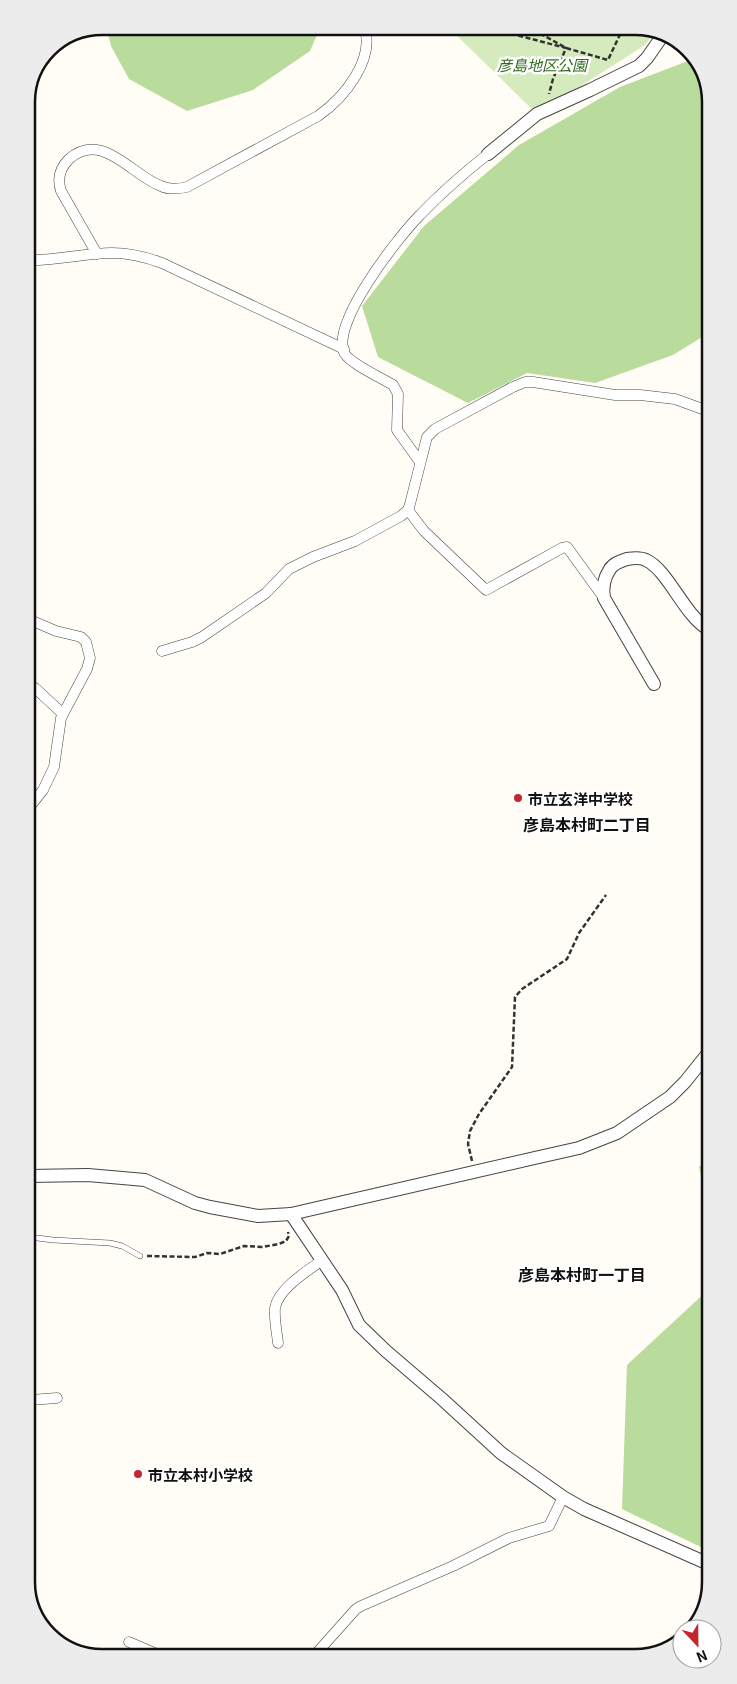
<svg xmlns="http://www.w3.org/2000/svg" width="737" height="1684" font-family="Georgia,'Noto Sans JP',serif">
<rect width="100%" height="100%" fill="#fffdf5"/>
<!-- green -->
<polygon fill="#d5ebbd" points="447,26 641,26 655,32 645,45 537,114"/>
<!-- forest -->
<g fill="#b9dc9c">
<polygon points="106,26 321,26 310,51 253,90 187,111 129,79 111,46"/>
<polygon points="693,59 707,77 707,334 673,355 595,383 527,373 468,403 378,357 362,306 424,226 519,145 620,87"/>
<polygon points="710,1156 710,1212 699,1167"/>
<polygon points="710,1288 711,1552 622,1509 627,1365"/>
<polygon points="682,1638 660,1654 637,1654"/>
</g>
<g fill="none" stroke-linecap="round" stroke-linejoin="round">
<defs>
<polyline id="service" points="29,1237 53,1240 110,1243 122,1246 140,1256"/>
<g id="minor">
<path d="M97,254L61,191C57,179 60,168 69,159C102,130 131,175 161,186C169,190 178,189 187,187L318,116C344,98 376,59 364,26"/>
<path d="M27,260C56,261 84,253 112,253C129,253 146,257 162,263L344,349"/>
<path d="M420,462L397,430L398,394L393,385C382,378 351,364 345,354C328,326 399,236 420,215C440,194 464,173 488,154"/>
<polyline points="408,510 424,531 486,590 562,548 567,547 604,598"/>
<polyline points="28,619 56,631 81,637 86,642 90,658 87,669 61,718 54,767 43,790 28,809"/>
<polyline points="162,651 192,642 202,637 266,593 289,569 313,557 355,541 401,516 408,510 410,504 427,437 435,429 513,387 525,382 533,382 615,395 640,395 675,399 708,411"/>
<polyline points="28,686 35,688 63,714"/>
<path d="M278,1343C277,1333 274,1319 275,1308C278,1289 307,1271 321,1261"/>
<polyline points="30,1400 57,1398"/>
<polyline points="129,1642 164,1657"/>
<polyline points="314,1656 356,1609 361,1606 453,1566 509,1538 549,1526 563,1497"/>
</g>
<g id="tertiary">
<polyline points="488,154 537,114 590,90 639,66 647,58 663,35"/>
<path d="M654,684L604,598C602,587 604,578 610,569C614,563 621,561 627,559C633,558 640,557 646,560C668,570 684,615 708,629"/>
<polyline points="29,1176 88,1175 145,1180 195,1203 210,1207 258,1216 291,1214 539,1157 579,1148 617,1133 670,1097 685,1082 709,1052"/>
<polyline points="291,1214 342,1290 359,1325 386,1351 442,1399 501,1453 563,1497 584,1509 711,1565"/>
</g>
</defs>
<!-- service casing -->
<use href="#service" stroke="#444" stroke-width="6"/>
<!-- minor casing -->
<use href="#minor" stroke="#444" stroke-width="11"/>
<!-- tertiary casing -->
<use href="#tertiary" stroke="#444" stroke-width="14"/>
<!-- path -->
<g stroke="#333" stroke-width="2.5" stroke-dasharray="5 2.5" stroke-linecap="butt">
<polyline points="482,26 566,48 553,79 549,94"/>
<polyline points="527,26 566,48 608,60 624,26"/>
<polyline points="472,1161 468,1144 470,1131 479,1114 512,1067 515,997 522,989 567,959 579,933 606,895"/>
<polyline points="147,1256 195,1257 207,1253 220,1254 244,1246 262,1247 279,1244 286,1241 289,1236 288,1232"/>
</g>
<!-- service -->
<use href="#service" stroke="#fff" stroke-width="5"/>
<!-- minor -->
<use href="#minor" stroke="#fff" stroke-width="10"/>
<!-- tertiary -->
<use href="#tertiary" stroke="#fff" stroke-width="12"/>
</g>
<!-- markers -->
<g fill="#c4262e" stroke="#fff" stroke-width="2">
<circle cx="518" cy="798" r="5"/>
<circle cx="138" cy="1474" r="5"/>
</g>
<g text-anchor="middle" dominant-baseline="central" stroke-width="5" stroke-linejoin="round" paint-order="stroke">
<!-- park labels -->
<g font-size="15" font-style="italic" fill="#2f6b1f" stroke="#fff">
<text x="542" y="64">彦島地区公園</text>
</g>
<!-- poi labels -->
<g font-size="15" font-weight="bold" fill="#111" stroke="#fff" text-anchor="start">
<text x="528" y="798">市立玄洋中学校</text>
<text x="148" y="1474">市立本村小学校</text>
</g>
<!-- neighbourhood labels -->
<g font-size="16" font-weight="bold" fill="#111" stroke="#fff">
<text x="587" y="824">彦島本村町二丁目</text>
<text x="582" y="1274">彦島本村町一丁目</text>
</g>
</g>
<!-- crop -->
<path d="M0 0H737V1684H0ZM102 35H635A67 67 0 0 1 702 102V1582A67 67 0 0 1 635 1649H102A67 67 0 0 1 35 1582V102A67 67 0 0 1 102 35Z" fill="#ececec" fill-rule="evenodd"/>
<path fill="none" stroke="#111" stroke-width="2.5" d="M102 35H635A67 67 0 0 1 702 102V1582A67 67 0 0 1 635 1649H102A67 67 0 0 1 35 1582V102A67 67 0 0 1 102 35Z"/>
<!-- north arrow -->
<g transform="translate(697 1644) rotate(158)"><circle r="24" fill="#ffffff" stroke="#a0a0a0"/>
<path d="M0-4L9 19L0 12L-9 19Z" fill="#c4262e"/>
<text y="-8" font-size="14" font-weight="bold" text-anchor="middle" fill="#111111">N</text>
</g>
</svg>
